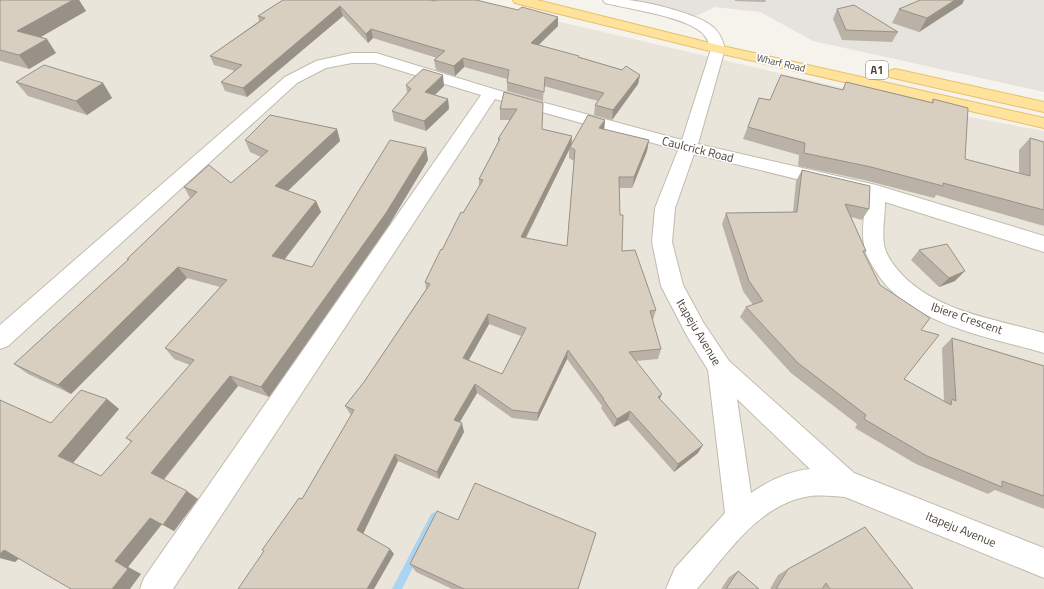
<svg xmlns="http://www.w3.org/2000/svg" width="1044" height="589" font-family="'Titillium Web',sans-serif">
<rect width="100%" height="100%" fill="#f6f3ec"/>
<!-- residential -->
<polygon fill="#eae5da" points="0,0 476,0 552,20 954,114 1044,131 1044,589 0,589"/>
<!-- industrial -->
<polygon fill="#e6e2dd" points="629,0 1044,0 1044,92 813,41 760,12 715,7 696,16"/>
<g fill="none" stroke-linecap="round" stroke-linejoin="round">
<!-- stream -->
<polygon fill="#a9d4f2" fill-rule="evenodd" points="434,512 437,514 439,517 437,520 402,589 392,589 431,514"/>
<defs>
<path id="minor" d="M603,0C611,0 620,0 628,0C648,2 699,14 713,27C720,33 723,41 725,49L698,144L876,185L1044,236V252L885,202C885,216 882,231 884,245C886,254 891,262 897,269C931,311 995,319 1044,333V353C987,336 908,325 875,270C870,262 865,254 864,245C861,229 865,212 866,196L694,154L675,208L672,242L683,285L703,322L729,361L854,473L1044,548V578L845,497C832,496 818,494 805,497C758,506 726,555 697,589H666L675,568L725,513L708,370L687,336L661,286L652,242L655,208L678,150L495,99L173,589H140L144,578L481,95L375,63H352L326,68L297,83L8,346L0,349V325L285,77L316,61L352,53H376L497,90L682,140L711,49C709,44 708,39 704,35C690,17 628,9 605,3ZM737,399L810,469C789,471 768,481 751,493Z"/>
<g id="primary">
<polygon points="513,0 537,0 718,45 1044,118 1044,128 718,53 515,3"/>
<polygon points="895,69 1044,102 1044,112 889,77 887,74 889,71"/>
</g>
</defs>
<!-- minor casing -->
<use href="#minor" stroke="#c2bbae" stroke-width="2"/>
<!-- primary casing -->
<use href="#primary" stroke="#e6c16a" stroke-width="2"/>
<!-- minor -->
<use href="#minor" fill="#fff" fill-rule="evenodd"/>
<!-- primary -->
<use href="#primary" fill="#ffe39c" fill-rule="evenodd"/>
</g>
<!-- wall -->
<g fill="#bab2a6" fill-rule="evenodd">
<polygon points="0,0 79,0 86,11 40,37 56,53 29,69 0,61"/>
<polygon points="283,0 435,1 558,26 539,45 640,75 638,84 612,120 594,115 595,105 598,101 544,86 543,101 507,91 507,79 464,67 455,76 436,70 434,60 437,58 373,38 368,43 343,16 247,97 225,91 221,82 235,71 214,65 210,56 259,21 258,16"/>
<polygon points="735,0 766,0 765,2 735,1"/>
<polygon points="920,0 964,0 962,4 919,32 892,23 899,9"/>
<polygon points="837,9 898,32 892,42 842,40 833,19"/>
<polygon points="16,82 103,83 112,98 87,115 28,96"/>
<polygon points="846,82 931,103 933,99 965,159 1019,173 1019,150 1030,138 1044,142 1044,226 936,195 934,198 864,180 798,166 799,155 743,139 759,98 770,100 842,90"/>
<polygon points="406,85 444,86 435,95 448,99 449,109 426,131 394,121 392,111 407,93"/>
<path d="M504,92L542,129L572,136V144L605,120L604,130L649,140L647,151L632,188H619L620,215L622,251L656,310L653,320H652L661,349L658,359L636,361L660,399L698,453L674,472L628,420L614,427L601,408L602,406L567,359L537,421L512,418L477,393L460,422L464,432L439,479L398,461L363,534L390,549L394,554L302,499L351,415L345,406L364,382L426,289L425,282L463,213L479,186V179L498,142V139L510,120H500V109ZM569,150V158L574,161L567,246L526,238ZM489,324L521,336L502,374L468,360Z"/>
<polygon points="337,129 340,141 288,191 316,201 321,212 284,259 312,267 426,148 428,160 389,225 269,397 238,386 164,480 198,499 174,531 162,524 128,567 141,574 19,559 15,562 0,558 0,400 51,423 107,399 119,409 73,463 101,476 131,442 126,438 190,365 174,359 165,348 220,287 187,278 71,394 28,374 14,364 128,260 127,259 190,198 184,187 231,183 261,157 250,152 245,140"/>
<polygon points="802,170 869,209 862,220 851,217 866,251 864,253 880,285 921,330 904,379 944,402 942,348 952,338 1044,366 1044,509 995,490 988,494 916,464 855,428 857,424 791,373 740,317 746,307 753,305 743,291 722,224 726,213 793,212 796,181"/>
<polygon points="919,250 955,281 939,287 911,260"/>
<polygon points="410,564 578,589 452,589 416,572"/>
<polygon points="788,569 913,589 770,589 778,575"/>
<polygon points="738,571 759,589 721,589 729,577"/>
</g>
<!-- shaded-wall -->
<g fill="#979187">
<polygon points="73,0 79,0 86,11 27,45 17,31"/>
<polygon points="955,0 964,0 962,4 919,32 927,18"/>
<polygon points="340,6 343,16 247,97 243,88"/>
<polygon points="558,17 558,26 531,52 531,43"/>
<polygon points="371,29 373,38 368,43 366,34"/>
<polygon points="47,39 56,53 29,69 19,55"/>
<polygon points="463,58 464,67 455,76 454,66"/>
<polygon points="443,75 444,86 427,102 425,92"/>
<polygon points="640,75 638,84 612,120 613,110"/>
<polygon points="103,83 112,98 87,115 76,101"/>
<polygon points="448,99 449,109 426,131 424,121"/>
<polygon points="605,120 604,131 599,128"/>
<polygon points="337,129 340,141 280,198 275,186"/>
<polygon points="572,136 571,146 570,147 569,150 521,247 521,237"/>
<polygon points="649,140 647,151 632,188 634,177"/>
<polygon points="426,148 428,160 389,225 269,397 261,387"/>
<polygon points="316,201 321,212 278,268 272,256"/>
<polygon points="178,267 187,278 71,394 58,385"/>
<polygon points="965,271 955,281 939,287 949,278"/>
<polygon points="488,314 489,324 465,367 463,358"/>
<polygon points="568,350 567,359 537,421 538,413"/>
<polygon points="230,376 238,386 162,481 151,473"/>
<polygon points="475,384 477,393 456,428 454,420"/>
<polygon points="662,394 658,403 658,397"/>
<polygon points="107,399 119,409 72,464 58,456"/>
<polygon points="630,411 628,420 614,427 617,419"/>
<polygon points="462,423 464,432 439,479 437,472"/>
<polygon points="703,445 698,453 674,472 678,464"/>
<polygon points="395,454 398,461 362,536 357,530"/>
<polygon points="187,491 198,499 174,531 163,525"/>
<polygon points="150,518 162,524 128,567 141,574 130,589 112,589 115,561"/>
<polygon points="390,549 394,554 374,589 367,589"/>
<polygon points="4,550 21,556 15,562 0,558 0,554"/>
</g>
<!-- building -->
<g fill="#d8cfc1" stroke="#979187" fill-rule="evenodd">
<polygon points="0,0 73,0 17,31 47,39 19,55 0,50"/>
<polygon points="283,0 430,0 435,1 437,0 476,0 518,10 522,7 558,17 531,43 579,56 578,57 622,70 626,66 640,75 613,110 595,105 604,93 545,77 544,92 507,82 509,70 463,58 454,66 434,60 445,51 371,29 366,34 340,6 243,88 221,82 242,65 210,56 265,18 258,16"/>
<polygon points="920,0 955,0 927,18 899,9"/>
<polygon points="854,5 898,32 846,30 837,9"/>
<polygon points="44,65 103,83 76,101 16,82"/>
<polygon points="423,69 443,75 425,92 448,99 424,121 392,111 411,89 406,85"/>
<polygon points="781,75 843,90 846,82 933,103 933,99 968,108 965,159 1030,176 1030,138 1044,142 1044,210 943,183 943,186 871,167 804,153 805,143 748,127 759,98 770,100"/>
<path d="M504,92L543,103L542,129L572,136L521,237L567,246L575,150L570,147L588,115L605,120L599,128L649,140L634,177H619L620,215H623L622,251L635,250L656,310L650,311L661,349L629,352L662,394L658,397L703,445L678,464L630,411L617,419L603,399H604L568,350L538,413L512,410L475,384L454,420L462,423L437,472L395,454L357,530L390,549L367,589H238L264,551L262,550L299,498L302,499L354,410L345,406L364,382L430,284L425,282L441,249L442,250L461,212L463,213L483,180L479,179L500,139H498L517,109H500ZM488,314L526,328L502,374L463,358Z"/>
<polygon points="270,115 337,129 275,186 316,201 272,256 312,267 390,140 426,148 386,213 261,387 230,376 151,473 187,491 163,525 150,518 115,561 128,569 112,589 71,589 4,550 0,554 0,400 51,423 81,390 107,399 58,456 101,476 132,441 126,438 194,360 165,348 227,280 178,267 58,385 14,364 129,259 127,259 197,192 184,187 209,165 231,183 268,151 245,140"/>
<polygon points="802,170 870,186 869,209 845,204 866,251 863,251 880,285 930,318 921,330 939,335 904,379 951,405 952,399 956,401 952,338 1044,366 1044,496 1002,481 1002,487 927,456 864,419 866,415 798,363 746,307 763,301 749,281 726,213 797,212"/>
<polygon points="947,244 965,271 949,278 919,250"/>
<polygon points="475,483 596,533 578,589 464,589 410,564 437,511 458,520"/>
<polygon points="865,527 913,589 830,589 826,583 822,589 776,589 788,569"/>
<polygon points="738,571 759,589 726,589"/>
</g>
<g text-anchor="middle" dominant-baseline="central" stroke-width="3.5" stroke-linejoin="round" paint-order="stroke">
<!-- far-street labels -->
<g font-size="10" fill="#4b4439" stroke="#fff">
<text transform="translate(781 63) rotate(13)">Wharf Road</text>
</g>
<!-- shield labels -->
<rect fill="#fff" stroke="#817c74" stroke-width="1" x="866" y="61" width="22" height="18" rx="3"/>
<g font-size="11" font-weight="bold" fill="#4b4439">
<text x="877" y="70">A1</text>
</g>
<!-- street labels -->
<g font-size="12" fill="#4b4439" stroke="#fff">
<text transform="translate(698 149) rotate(14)">Caulcrick Road</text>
<text transform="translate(967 318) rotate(19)">Ibiere Crescent</text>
<text transform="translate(699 332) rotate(59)">Itapeju Avenue</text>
<text transform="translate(961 529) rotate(22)">Itapeju Avenue</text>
</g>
</g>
</svg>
